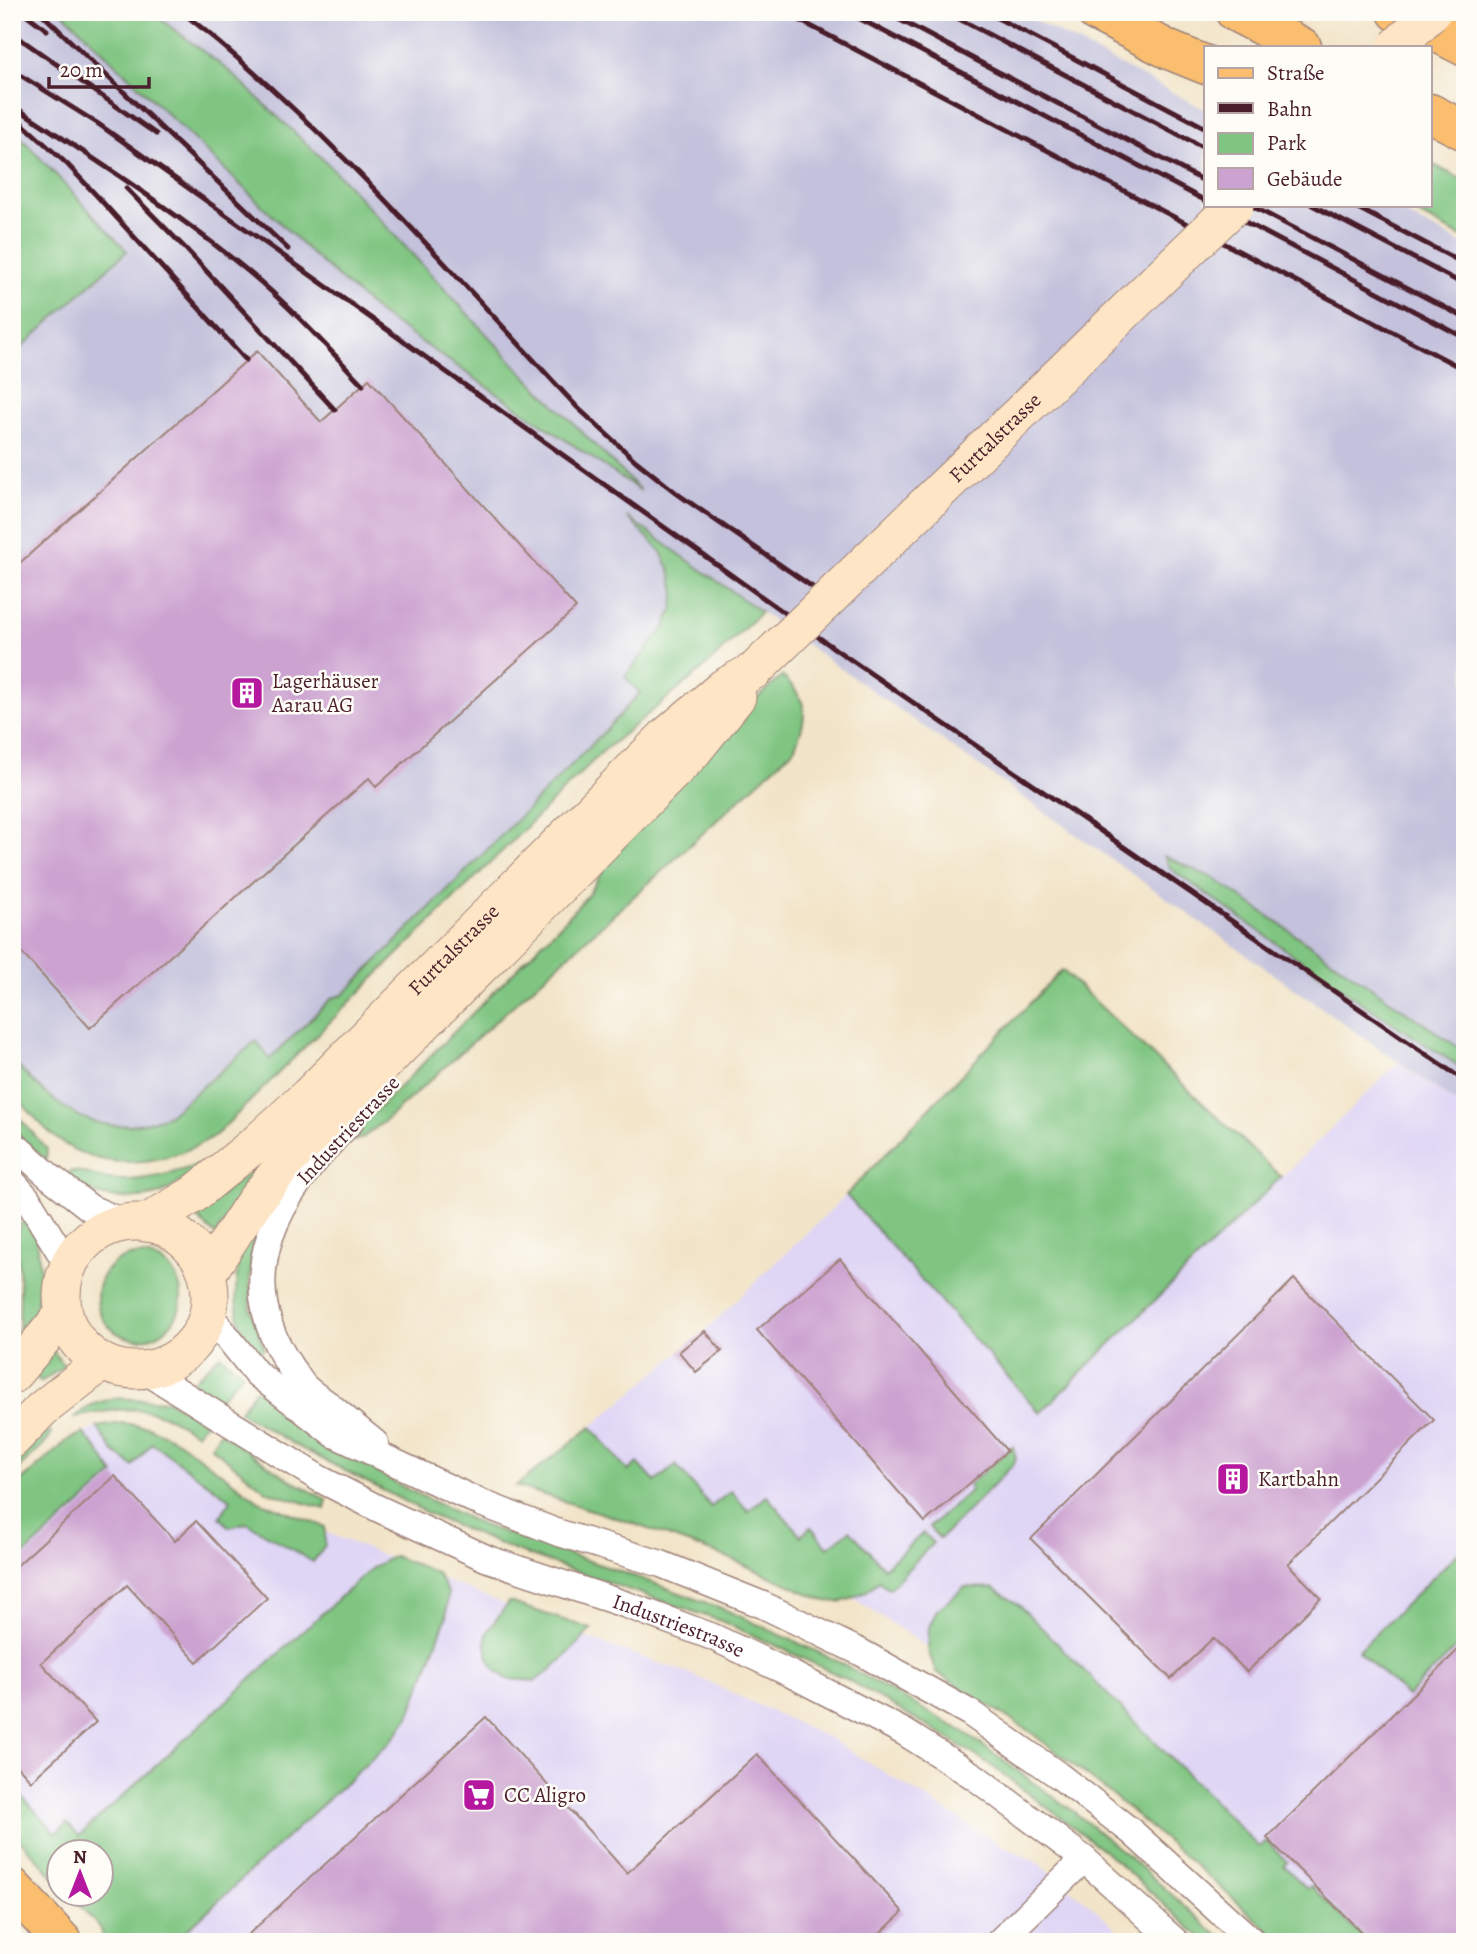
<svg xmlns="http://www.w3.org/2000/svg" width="1477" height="1954" font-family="Alegreya,serif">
<rect width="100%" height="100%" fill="#fdfcf7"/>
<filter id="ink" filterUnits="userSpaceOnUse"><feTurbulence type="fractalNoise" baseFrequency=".0143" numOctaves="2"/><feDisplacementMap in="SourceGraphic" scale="14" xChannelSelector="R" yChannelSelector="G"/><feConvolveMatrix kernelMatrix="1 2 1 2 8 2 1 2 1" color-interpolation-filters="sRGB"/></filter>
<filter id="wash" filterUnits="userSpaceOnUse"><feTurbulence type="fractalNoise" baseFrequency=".00686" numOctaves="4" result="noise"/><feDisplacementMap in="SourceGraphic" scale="28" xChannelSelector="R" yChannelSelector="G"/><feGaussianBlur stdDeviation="1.57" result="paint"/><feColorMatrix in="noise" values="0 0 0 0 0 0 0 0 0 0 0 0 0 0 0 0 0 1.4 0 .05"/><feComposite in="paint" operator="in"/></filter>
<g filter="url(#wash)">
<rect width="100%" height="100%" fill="#f2e4c8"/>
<!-- built -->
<g fill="#dfd5f5">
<polygon points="1398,1063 1465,1109 1465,1942 1281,1942 1223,1889 988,1687 850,1596 539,1468 591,1427 705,1331 846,1195 1041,1412"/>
<polygon points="122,1422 148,1427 178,1441 259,1501 330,1534 590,1639 693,1675 829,1738 1000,1844 1037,1862 1099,1912 1130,1942 104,1942 101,1929 70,1895 102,1895 102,1853 60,1853 59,1883 12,1831 12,1489 68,1440 97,1427"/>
</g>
<!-- industrial -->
<polygon fill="#c3c1db" points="12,12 1019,12 1206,110 1206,205 1388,205 1465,245 1465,1109 755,608 654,698 237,1110 154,1157 12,1085"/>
<!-- green -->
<g fill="#7fc581" stroke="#647256" stroke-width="2">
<polygon points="62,12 151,12 229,71 331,167 519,369 641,491 380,314 312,254"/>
<polygon points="12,128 127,251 12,356"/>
<polygon points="1430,163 1465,181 1465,239 1401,205 1430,205"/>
<path d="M627,517L761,612L703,669L602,752L217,1134C166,1167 97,1176 49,1132C36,1120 24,1105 12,1092V1060C58,1110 99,1144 169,1115L256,1041L270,1059L332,998L343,995L603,733L640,693L625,677L665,627L673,608L675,591L670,570L660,550Z"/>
<path d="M782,676C809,701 809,715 794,749L652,880L386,1120L362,1138L353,1141L351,1138L352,1135L566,919L587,896L610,860L738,716Z"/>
<polygon points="1164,856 1213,878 1465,1052 1465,1070 1359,1001 1171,869"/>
<polygon points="1062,970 1281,1177 1040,1413 846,1195"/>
<polygon points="12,1110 47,1149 46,1160 21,1137 12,1126"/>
<polygon points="272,1154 215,1235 195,1215"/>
<path d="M205,1163C192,1173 179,1184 164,1192C147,1201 107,1200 89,1191C81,1187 74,1180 67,1175L71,1171C83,1171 96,1177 108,1179C142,1183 173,1173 205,1163Z"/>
<path d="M264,1210L252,1252L250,1281L251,1309L264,1348L255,1357C237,1329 233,1298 238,1266C239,1260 239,1254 241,1249C247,1236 257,1223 264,1210Z"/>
<polygon points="26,1221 34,1233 38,1247 40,1271 36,1310 19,1329 20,1289 17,1234 20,1224"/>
<circle cx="139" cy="1297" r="42"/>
<polygon points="49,1345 64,1366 41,1382 30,1370"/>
<polygon points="220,1355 243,1373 219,1400 192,1382"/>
<polygon points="256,1389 339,1451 403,1487 482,1525 639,1578 726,1610 833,1659 964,1732 1073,1811 1133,1860 1225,1942 1206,1942 1105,1851 989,1764 946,1737 846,1679 777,1646 721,1621 516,1551 437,1518 299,1447 239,1412"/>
<path d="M114,1398L168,1401L191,1413L205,1422L197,1434C186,1427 174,1420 162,1415C133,1404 102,1412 73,1418L91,1405Z"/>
<polygon points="122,1423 148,1427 178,1441 259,1501 325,1527 325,1545 313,1562 247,1523 229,1527 220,1517 231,1500 152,1443 133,1466 113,1451 97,1427"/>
<polygon points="591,1427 628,1471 638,1463 655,1482 676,1465 711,1507 731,1491 748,1511 767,1496 801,1536 811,1527 828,1547 850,1530 884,1568 923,1533 933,1543 889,1589 879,1581 867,1591 851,1599 841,1602 825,1601 729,1558 629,1522 516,1486"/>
<polygon points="51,1432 51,1435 47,1441 12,1475 12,1464 45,1434"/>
<polygon points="220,1432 287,1478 327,1500 325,1509 268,1492 211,1447"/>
<polygon points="83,1433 98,1450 114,1474 12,1566 12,1489 68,1440"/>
<polygon points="1013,1446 1016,1459 1012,1466 940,1539 929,1527 971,1490 968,1485"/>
<polygon points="1465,1546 1465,1639 1407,1696 1358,1651"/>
<polygon points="394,1556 437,1573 448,1593 446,1618 409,1717 392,1740 174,1942 104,1942 101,1929 70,1895 102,1895 102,1853 60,1853 59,1883 12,1831 12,1786 56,1833 67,1823 79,1836 373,1567"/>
<polygon points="965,1587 993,1588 1019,1605 1256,1844 1260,1847 1267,1841 1287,1862 1284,1866 1307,1889 1311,1886 1368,1942 1282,1942 1203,1872 1106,1790 1029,1731 936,1672 928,1650 929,1627 937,1610"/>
<polygon points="509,1602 591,1629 580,1642 552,1669 535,1681 507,1679 496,1670 488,1658 486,1644 487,1632"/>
</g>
<g id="blocks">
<!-- building -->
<g fill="#cca3d0">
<polygon points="257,351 321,422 369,379 576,608 376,787 369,778 90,1028 12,942 12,570"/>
<polygon points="840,1259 1007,1451 925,1522 757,1330"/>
<polygon points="1294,1279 1434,1420 1288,1564 1321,1598 1247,1672 1213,1638 1171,1679 1031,1539"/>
<polygon points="705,1331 722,1351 696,1372 679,1352"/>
<polygon points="115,1476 175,1541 196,1521 267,1598 197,1662 127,1585 41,1663 96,1722 31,1781 12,1760 12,1570"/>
<polygon points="1465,1643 1465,1942 1371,1942 1267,1838"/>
<polygon points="486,1717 627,1873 757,1754 903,1912 871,1942 240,1942"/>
</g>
</g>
</g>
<g filter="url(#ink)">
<use href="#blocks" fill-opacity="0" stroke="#9e827a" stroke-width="2"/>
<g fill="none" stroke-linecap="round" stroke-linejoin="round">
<defs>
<g id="minor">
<path d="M350,1122C280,1192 227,1274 291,1368C295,1373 299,1380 303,1385C310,1393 321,1399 329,1405C344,1418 359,1430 375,1443"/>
<polyline points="12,1143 49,1176 90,1208 125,1223"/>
<polyline points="12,1181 27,1198 69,1267"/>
<polyline points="209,1314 256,1373 334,1434 481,1503 556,1532 661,1564 763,1605 862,1653 970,1713 1058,1775 1132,1832 1253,1942"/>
<path id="s1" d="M144,1370L320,1479L379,1509L488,1559L627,1605L713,1637L791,1674L904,1732L975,1777L1084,1859L1176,1942"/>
<polyline points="999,1942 1084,1859"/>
</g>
<g id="secondary">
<circle cx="136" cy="1296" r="74"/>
<path id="s2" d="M146,1223L193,1195L259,1141L308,1096L665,737L724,687L755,670"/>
<polyline points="207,1274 254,1202 286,1162 691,754 737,697"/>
<polyline points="12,1375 64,1314"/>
<polyline points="12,1440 42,1409 102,1362"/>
</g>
<polyline id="primary" points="12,1887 63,1942"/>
<g id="motorway">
<polyline points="1096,12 1169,50 1206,65"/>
<polyline points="1235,12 1302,47"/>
<polyline points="1397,12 1465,47"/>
<polyline points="1430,113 1465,131"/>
</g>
</defs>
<!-- minor casing -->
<use href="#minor" stroke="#9e827a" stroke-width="29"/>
<!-- secondary casing -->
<use href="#secondary" stroke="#9e827a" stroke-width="39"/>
<!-- primary casing -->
<use href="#primary" stroke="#9e827a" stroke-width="41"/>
<!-- motorway casing -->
<use href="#motorway" stroke="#9e827a" stroke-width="41"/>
<!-- minor -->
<use href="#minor" stroke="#fff" stroke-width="26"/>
<!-- secondary -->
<use href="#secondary" stroke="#fde5c5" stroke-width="37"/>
<!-- primary -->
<use href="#primary" stroke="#fabe6e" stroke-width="38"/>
<!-- motorway -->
<use href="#motorway" stroke="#fabe6e" stroke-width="38"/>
<!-- rail -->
<g stroke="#4a1f2b" stroke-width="5">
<polyline points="23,12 47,30"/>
<polyline points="40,12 288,249"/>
<path d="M182,12C329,128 451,272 578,408L636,461L679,495L827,597"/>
<polyline points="784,12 1465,370"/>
<polyline points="847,12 1206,201"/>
<polyline points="885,12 1206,182"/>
<polyline points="946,12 1206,149"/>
<polyline points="986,12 1206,128"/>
<polyline points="12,33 156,134"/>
<polyline points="12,70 97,123 838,651 1465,1081"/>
<path d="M12,105C93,158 174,210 249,272C290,306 326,346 363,385"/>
<polyline points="15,117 67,164 97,196 246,360"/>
<polyline points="126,188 185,248 335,410"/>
<polyline points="1213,205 1465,338"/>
<polyline points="1250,205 1465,318"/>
<polyline points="1312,205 1465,285"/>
<polyline points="1352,205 1465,264"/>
</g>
<defs>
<g id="secondary-bridge">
<polyline points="1396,47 1432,12"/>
<path id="s3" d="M755,670L1235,205"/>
</g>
</defs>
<!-- secondary-bridge casing -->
<use href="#secondary-bridge" stroke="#9e827a" stroke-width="39" stroke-linecap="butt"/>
<!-- secondary-bridge -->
<use href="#secondary-bridge" stroke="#fde5c5" stroke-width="37"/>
</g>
</g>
<!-- icons -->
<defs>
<symbol id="building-square" viewBox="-11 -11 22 22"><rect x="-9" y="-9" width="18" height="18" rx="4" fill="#b5179e" stroke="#fdfcf7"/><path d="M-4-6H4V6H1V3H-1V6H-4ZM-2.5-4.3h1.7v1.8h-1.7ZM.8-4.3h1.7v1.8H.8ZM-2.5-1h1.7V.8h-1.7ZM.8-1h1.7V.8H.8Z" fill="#fff"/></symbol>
<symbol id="supermarket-square" viewBox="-11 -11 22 22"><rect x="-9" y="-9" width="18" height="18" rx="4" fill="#b5179e" stroke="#fdfcf7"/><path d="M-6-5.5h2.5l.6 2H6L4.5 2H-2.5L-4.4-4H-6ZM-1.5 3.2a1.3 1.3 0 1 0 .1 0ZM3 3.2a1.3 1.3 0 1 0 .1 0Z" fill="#fff"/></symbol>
</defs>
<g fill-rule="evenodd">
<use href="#building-square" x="228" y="674" width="38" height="38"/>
<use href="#building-square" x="1214" y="1460" width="38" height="38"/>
<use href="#supermarket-square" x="460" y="1776" width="38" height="38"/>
</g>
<g text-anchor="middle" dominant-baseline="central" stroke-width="5" stroke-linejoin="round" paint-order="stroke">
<!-- street labels -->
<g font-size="21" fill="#4a1f2b" stroke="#fdfcf7">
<text stroke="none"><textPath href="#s3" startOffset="334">Furttalstrasse</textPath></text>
<text stroke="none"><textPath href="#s2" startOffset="413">Furttalstrasse</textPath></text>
<text transform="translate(348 1130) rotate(-47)">Industriestrasse</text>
<text stroke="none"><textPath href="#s1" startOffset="595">Industriestrasse</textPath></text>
</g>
<!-- poi labels -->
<g font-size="21" fill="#4a1f2b" stroke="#fdfcf7" text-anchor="start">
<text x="272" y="681">Lagerhäuser<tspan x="272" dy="24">Aarau AG</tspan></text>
<text x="1258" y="1479">Kartbahn</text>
<text x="504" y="1795">CC Aligro</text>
</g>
</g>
<!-- margin -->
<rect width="1477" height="1954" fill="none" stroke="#fdfcf7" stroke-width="42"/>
<!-- legend -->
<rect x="1204" y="46" width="228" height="161" fill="#fdfcf7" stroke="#b5a4a5" stroke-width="2"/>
<rect x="1218" y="68" width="35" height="10" fill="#fabe6e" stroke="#b5a4a5" stroke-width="2"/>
<text x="1267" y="80" font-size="21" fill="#4a1f2b">Straße</text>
<rect x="1218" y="103" width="35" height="10" fill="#4a1f2b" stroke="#b5a4a5" stroke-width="2"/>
<text x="1267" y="116" font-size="21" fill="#4a1f2b">Bahn</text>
<rect x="1218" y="133" width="35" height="21" fill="#7fc581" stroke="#b5a4a5" stroke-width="2"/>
<text x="1267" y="150" font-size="21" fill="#4a1f2b">Park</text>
<rect x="1218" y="168" width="35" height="21" fill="#cca3d0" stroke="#b5a4a5" stroke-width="2"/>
<text x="1267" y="186" font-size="21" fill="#4a1f2b">Gebäude</text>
<!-- north arrow -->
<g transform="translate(80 1873)"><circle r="33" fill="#fdfcf7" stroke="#b5a4a5" stroke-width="2"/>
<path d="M0-5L12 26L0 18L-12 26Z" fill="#b5179e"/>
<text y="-10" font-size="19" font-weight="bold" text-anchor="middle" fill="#4a1f2b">N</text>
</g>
<!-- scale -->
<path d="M49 77v10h100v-10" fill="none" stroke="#4a1f2b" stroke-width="3.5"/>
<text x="60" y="77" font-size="21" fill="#4a1f2b" stroke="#fdfcf7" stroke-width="5" paint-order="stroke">20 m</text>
</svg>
